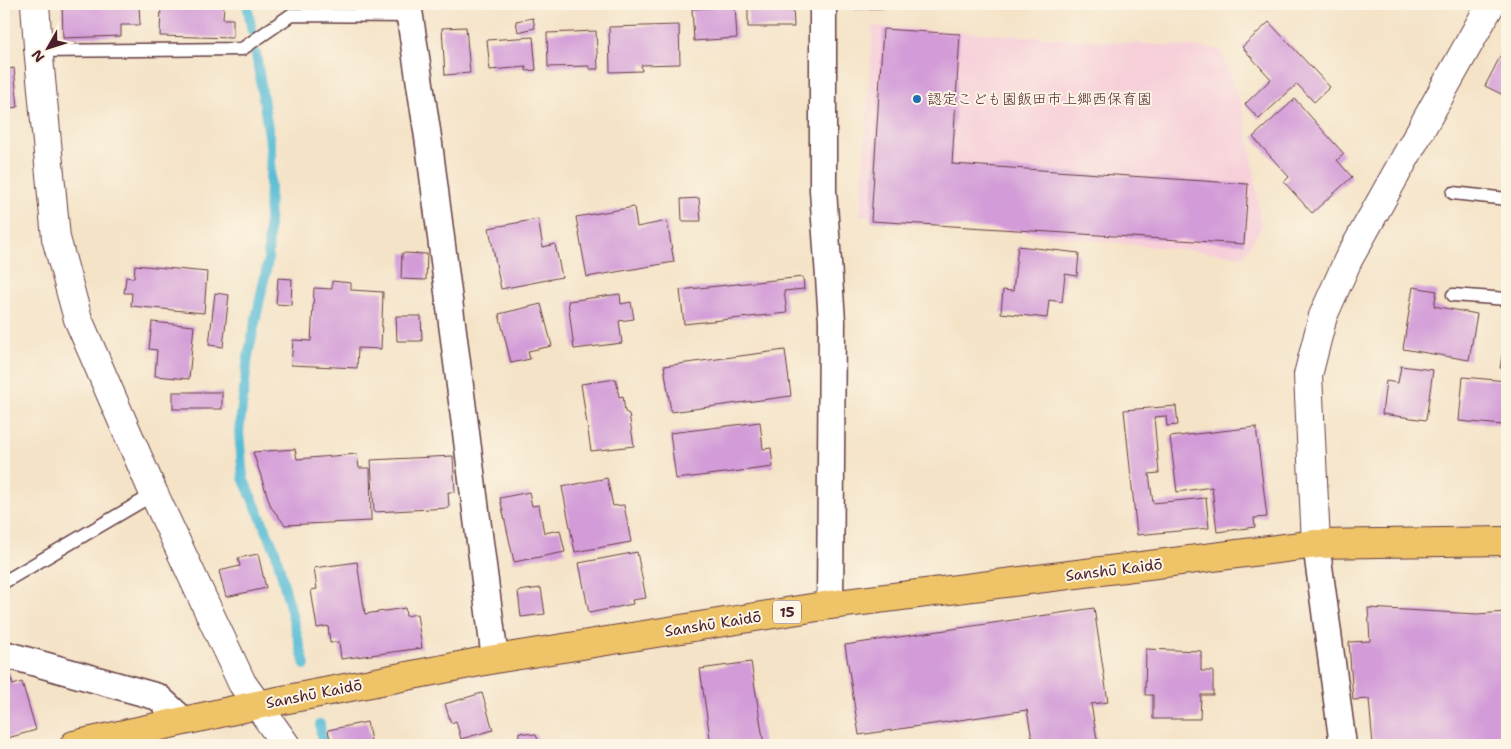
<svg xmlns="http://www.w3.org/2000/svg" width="1511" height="749" font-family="'Shantell Sans','Klee One',sans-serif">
<rect width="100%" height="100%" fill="#fcf5e5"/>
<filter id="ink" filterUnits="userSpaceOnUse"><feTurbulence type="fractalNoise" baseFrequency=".02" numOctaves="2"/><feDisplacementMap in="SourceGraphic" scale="10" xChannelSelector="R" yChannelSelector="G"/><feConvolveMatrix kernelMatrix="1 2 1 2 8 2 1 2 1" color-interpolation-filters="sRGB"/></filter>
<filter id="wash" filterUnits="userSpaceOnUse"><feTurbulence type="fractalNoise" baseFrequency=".0096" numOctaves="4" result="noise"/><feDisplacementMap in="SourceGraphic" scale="20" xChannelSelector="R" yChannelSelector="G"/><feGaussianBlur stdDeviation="1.12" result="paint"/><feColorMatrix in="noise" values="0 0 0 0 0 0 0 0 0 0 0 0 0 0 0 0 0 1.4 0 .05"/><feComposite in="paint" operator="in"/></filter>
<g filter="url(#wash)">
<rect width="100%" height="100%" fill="#f4e3c7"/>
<!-- built -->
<polygon fill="#f6cfd9" points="873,26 1220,49 1241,103 1252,157 1261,227 1244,256 860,216"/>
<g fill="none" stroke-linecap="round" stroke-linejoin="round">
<!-- stream -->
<g stroke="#57bcd6" stroke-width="10">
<polyline points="247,4 252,31"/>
<polyline points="256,54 271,148 268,261 248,356 239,432 243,478 275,550 305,665"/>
<polyline points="320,724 322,745"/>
</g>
</g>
<g id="blocks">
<!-- building -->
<g fill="#d39cd8">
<polygon points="62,4 139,4 140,25 121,25 121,36 63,38"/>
<polygon points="161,4 224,4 223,19 233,19 233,38 160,36"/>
<polygon points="748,4 793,4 794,27 748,27"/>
<polygon points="850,4 892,4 893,8 850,9"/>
<polygon points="735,6 737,38 694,41 692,9"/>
<polygon points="533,18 535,28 518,32 516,21"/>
<polygon points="1269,22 1330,87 1314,102 1297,84 1259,119 1245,104 1271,79 1242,47"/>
<polygon points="679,25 680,64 641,65 642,71 610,72 609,27"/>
<polygon points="466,27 470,73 445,75 442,28"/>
<polygon points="883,29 960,34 952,164 1248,184 1244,244 871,221"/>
<polygon points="596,31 598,69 589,69 589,66 548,67 547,33"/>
<polygon points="533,37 536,70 526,71 526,67 490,70 487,40"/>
<polygon points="1507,43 1507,97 1485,86"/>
<polygon points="14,68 18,107 4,109 4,70"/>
<polygon points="1295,99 1344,154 1337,160 1352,177 1312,213 1284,182 1289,177 1253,137"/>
<polygon points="699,198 701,221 682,221 681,199"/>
<polygon points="634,207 637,227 667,221 674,262 587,277 576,217"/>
<polygon points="538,219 543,247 555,244 562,277 501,289 489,228"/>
<polygon points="1018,246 1079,253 1077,276 1065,274 1062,302 1049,300 1047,318 1001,313 1003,290 1013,291"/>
<polygon points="402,253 427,254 426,280 401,279"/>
<polygon points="135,265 207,272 204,313 131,306 132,293 124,293 126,277 134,278"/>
<polygon points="803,277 804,289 784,291 787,313 684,324 680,290"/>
<polygon points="278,278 292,279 291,305 276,304"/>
<polygon points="332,281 351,283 351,290 383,292 381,349 358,348 357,368 291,365 293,340 311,341 314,288 332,289"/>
<polygon points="1413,287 1437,291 1434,306 1477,314 1469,360 1403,349"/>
<polygon points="215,293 229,295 223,347 209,345"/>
<polygon points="620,294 621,304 631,302 634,319 619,321 622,343 574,349 568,301"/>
<polygon points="541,304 552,346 528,351 530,359 511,363 499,314"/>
<polygon points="396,316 421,316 422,341 397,341"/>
<polygon points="152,322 194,326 189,379 155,376 157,350 149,349"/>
<polygon points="1506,332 1507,332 1507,369 1500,368"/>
<polygon points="785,350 791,396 671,412 664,366"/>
<polygon points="1401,366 1433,370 1426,420 1382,414 1386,381 1398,383"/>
<polygon points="1463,377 1507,381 1507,438 1502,437 1503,425 1459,421"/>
<polygon points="616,379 619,397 623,396 625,412 629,414 634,446 591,451 581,384"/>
<rect x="173" y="392" width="49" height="17"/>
<polygon points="1176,406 1178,425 1167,426 1166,416 1154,417 1159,473 1149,474 1153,503 1206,498 1209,528 1137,535 1124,410"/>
<polygon points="760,422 763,449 771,448 773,467 676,479 670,433"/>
<polygon points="1256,427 1267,517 1254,518 1255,527 1217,532 1212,487 1177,492 1170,437"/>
<polygon points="295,449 297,459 357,454 359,468 370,468 371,521 285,525 271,507 253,452"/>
<polygon points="453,456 455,492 448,492 449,508 374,512 371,460"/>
<polygon points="607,478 613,506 624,505 631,542 575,552 562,487"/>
<polygon points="529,492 532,506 539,505 544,533 560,530 565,552 514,562 500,498"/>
<polygon points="637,552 646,598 632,600 633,604 589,613 579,563"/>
<polygon points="258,554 266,588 226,597 219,571 240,566 238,558"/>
<polygon points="357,562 365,614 405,608 406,616 417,614 422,648 341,659 339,642 330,643 328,626 317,628 311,590 317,589 314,568"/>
<polygon points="541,588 545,614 521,617 518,591"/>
<polygon points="1094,608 1108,702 1091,704 1098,745 1033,745 1027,710 859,735 845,645"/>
<polygon points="1368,608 1477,614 1507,612 1507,745 1373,745 1369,699 1353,700 1349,642 1370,641"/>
<polygon points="1146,649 1201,651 1201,671 1213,671 1213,695 1201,695 1200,719 1153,719 1153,695 1145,695"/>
<polygon points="751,662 764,745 711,745 700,669"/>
<polygon points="9,672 13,685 22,682 36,730 4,739 4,673"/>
<polygon points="482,693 493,730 461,739 456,721 451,723 445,704"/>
<polygon points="367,722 372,745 331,745 328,730"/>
<polygon points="519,732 536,735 540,745 518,745"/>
</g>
</g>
</g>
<g filter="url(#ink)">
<use href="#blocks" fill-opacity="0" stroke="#643c42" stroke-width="1"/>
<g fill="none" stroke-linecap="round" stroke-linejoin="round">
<defs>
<g id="service">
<polyline points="38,51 242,49 291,15 410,16"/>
<polyline points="1453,193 1507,199"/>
<polyline points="1453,295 1507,299"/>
<polyline points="4,582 154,494"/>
</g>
<g id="minor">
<polyline points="408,4 429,144 495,659"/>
<polyline points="823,4 823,190 832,321 830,605"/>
<polyline points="1316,544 1343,745"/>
<polyline points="4,654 158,697 184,721"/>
</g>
<g id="tertiary">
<polyline points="35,4 38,47 56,238 78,319 154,494 242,683 286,745"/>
<polyline points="1316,544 1308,375 1323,316 1348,260 1491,4"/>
</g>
<polyline id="primary" points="74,745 257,705 495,659 830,605 1316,544 1507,541"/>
</defs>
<!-- service casing -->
<use href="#service" stroke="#643c42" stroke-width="15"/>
<!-- minor casing -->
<use href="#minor" stroke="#643c42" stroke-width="29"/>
<!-- tertiary casing -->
<use href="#tertiary" stroke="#643c42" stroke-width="30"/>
<!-- primary casing -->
<use href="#primary" stroke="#643c42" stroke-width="30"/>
<!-- service -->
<use href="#service" stroke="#fff" stroke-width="12"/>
<!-- minor -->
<use href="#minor" stroke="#fff" stroke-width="26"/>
<!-- tertiary -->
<use href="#tertiary" stroke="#fff" stroke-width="28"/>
<!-- primary -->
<use href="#primary" stroke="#efc469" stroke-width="28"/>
</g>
</g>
<!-- markers -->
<circle fill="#1f6fb2" stroke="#fcf5e5" stroke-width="2" cx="917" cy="99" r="5"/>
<g text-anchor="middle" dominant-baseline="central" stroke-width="4" stroke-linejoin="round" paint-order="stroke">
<!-- shield labels -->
<rect fill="#fcf5e5" stroke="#7f5f63" stroke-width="1" x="773" y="600.5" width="28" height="23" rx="4"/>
<g font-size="14" font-weight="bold" fill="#4a1f2b">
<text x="787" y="612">15</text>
</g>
<!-- poi labels -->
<g font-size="15" fill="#4a1f2b" stroke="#fcf5e5" text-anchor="start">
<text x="927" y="99">認定こども園飯田市上郷西保育園</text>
</g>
<!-- street labels -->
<g font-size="15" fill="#4a1f2b" stroke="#fcf5e5">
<text transform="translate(1114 570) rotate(-7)">Sanshū Kaidō</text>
<text transform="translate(713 624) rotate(-9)">Sanshū Kaidō</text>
<text transform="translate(314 694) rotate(-11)">Sanshū Kaidō</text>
</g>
</g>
<!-- margin -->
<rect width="1511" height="749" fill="none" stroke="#fcf5e5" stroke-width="20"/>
<!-- north arrow -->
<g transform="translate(48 48) rotate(231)" stroke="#fcf5e5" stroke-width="4" paint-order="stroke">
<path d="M0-4L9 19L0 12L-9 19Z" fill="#4a1f2b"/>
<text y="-8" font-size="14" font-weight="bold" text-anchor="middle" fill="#4a1f2b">N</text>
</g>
</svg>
